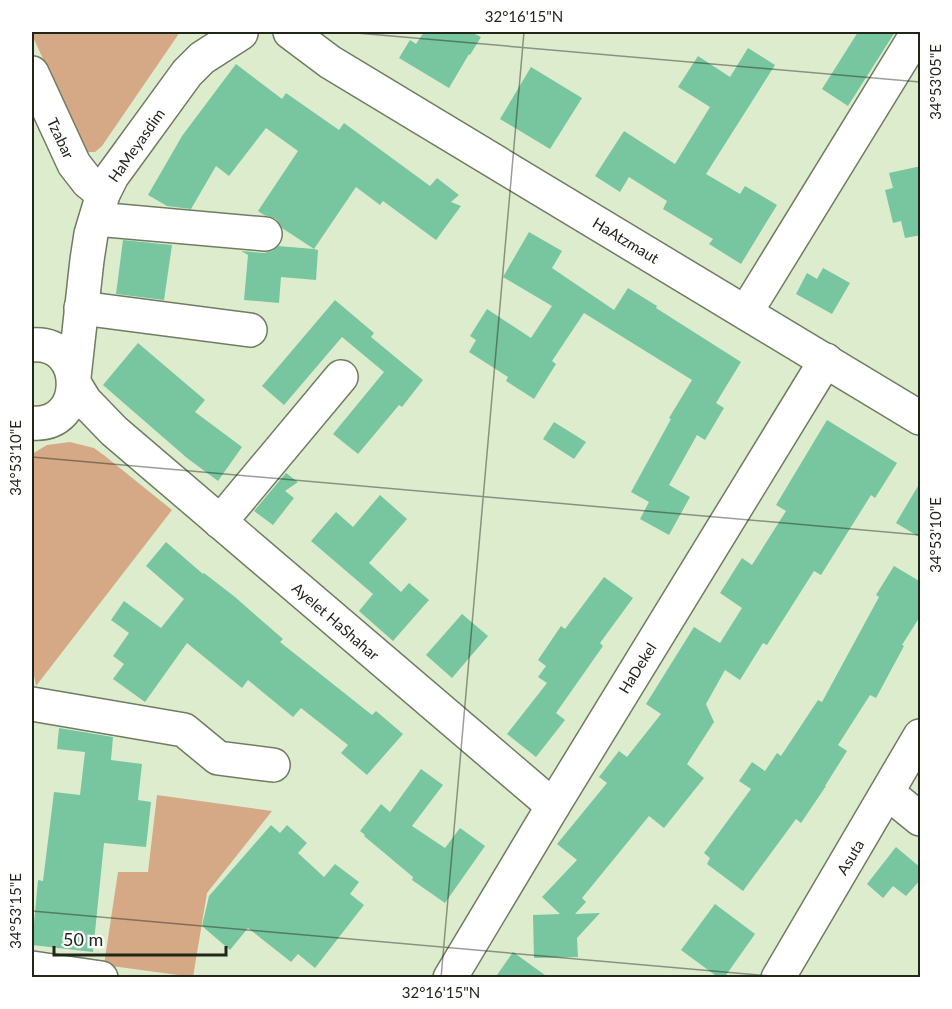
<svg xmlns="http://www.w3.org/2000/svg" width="952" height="1009" font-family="Lato,sans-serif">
<rect width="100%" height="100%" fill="#deecce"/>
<!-- green -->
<g fill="#d5a985">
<polygon points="32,32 180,32 102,146 95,152 86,152 32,35"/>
<polygon points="70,442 94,448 105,456 172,510 36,686 32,664 32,454 47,445"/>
<polygon points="157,795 272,811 207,893 193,977 104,965 118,872 148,872"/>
</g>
<!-- building -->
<g fill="#77c69f">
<polygon points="424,32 471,32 481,37 470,55 469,54 449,88 399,58 410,40 416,44"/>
<polygon points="858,32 895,32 848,106 822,89"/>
<polygon points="748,48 775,65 706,174 740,194 745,186 777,205 741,264 709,244 713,239 663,209 667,201 629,177 620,192 595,176 624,131 675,164 710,107 678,87 698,56 730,77"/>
<polygon points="236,64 282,99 286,93 339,130 344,123 430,186 437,178 459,195 451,202 461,206 436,240 383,201 380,205 356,187 314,249 318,250 316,280 281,277 279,303 244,300 248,255 241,251 264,253 272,251 278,246 314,249 282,228 276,219 264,215 258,211 298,151 266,128 229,176 216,166 191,209 167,206 148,195 182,136"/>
<polygon points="531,67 582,98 550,149 500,119"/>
<polygon points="921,166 921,235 905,238 901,221 893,223 885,190 893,188 889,173"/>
<polygon points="529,232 562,251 552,268 614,310 628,288 657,306 656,308 741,362 716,403 724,408 705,440 697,435 669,485 690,497 669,535 640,519 649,502 631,492 671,419 669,418 692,380 584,313 552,361 556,364 534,399 506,381 508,377 469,352 476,340 470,336 487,309 531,338 552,306 503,277"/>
<polygon points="123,240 172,245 164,300 116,294"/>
<polygon points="823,268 850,283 832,314 796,294 807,273 817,279"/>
<polygon points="335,300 374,333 371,337 423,380 402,407 399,405 358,454 333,434 384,372 342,337 284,405 262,386"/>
<polygon points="138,343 205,400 195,412 242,447 218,481 187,458 103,385"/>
<polygon points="827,420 897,463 875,498 871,495 821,575 814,571 767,645 763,643 740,680 725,670 706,704 714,722 687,764 704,778 664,828 649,816 582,898 586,902 575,914 600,913 577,938 578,957 534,958 533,915 560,914 542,897 577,860 557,844 607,783 599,777 619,751 627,757 661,714 646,704 694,627 720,643 742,608 720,593 742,558 752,565 786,511 776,505"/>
<polygon points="554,422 586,442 574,459 543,439"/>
<polygon points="286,473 298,482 285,491 294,498 273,525 254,511"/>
<polygon points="921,481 921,538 896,523"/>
<polygon points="380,495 407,519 369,563 401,592 409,583 429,600 393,641 359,611 373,594 311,541 336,512 353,527"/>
<polygon points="166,542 203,574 204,573 235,597 283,639 280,642 372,715 376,711 403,734 367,775 341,753 348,745 301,708 293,717 248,680 242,688 187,643 145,702 113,679 124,664 113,656 129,633 111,620 124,601 161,628 184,599 146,566"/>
<polygon points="894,566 921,582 921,615 902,645 904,646 876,698 870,695 838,745 847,751 825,786 826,786 801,823 796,819 743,891 707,864 710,858 704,853 751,789 739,781 752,762 765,771 777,753 781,756 818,700 822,702 879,597 876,595"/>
<polygon points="604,577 633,598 600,643 603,646 556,713 565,720 536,757 507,734 547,683 538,677 546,666 538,660 561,626 565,629"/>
<polygon points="462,614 488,636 452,678 426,655"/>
<polygon points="59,728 113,737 111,760 142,764 138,800 151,802 146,847 104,843 93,952 32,945 38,880 43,881 54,792 80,795 85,752 57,749"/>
<polygon points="421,769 443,785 412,826 445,848 460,828 485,846 445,903 412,880 413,877 364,836 365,835 360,831 381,804 390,812"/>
<polygon points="271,825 280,833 287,825 307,843 298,853 324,877 335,864 359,882 350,894 364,905 315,968 298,954 291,962 248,928 230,950 202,926 209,896"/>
<polygon points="896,847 921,868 921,879 906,896 893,886 883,898 867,884"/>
<polygon points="715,904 755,934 724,978 719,978 681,950"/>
<polygon points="513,952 549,978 495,978"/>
</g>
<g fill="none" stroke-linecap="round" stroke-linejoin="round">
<defs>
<g id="minor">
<polyline points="290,32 330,62 920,418"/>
<polyline points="32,73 74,164 88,182 103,194"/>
<polyline points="96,219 265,234"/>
<polyline points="81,308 250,330"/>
<polyline points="746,312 918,32"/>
<path d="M32,345C88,341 86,428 32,423"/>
<polyline points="74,377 87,260 91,234 103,194 112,176 123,161 187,73 202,58 241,33"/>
<polyline points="74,383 85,401 114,431 553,806"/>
<polyline points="220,522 341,377"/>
<polyline points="32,704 184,730 218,758 273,765"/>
<polyline points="888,793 920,819"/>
<polyline points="32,968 101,978"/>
<polyline points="450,978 553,806 826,360"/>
<polyline points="778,978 920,736"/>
</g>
</defs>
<!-- minor casing -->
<use href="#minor" stroke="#707c62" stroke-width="36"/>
<!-- minor -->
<use href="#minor" stroke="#fff" stroke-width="33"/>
</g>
<!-- ticks -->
<path fill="none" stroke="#21261b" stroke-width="1.5" stroke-opacity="0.45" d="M345,32L920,82M32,457L920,535M32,911L793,978M441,978L524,32"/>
<g text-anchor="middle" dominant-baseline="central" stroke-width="5" stroke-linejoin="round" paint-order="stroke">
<!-- street labels -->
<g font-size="15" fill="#21261b" stroke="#fff">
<text transform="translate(61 138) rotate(65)">Tzabar</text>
<text transform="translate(136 145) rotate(-55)">HaMeyasdim</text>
<text transform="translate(626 240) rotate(31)">HaAtzmaut</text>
<text transform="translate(336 621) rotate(41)">Ayelet HaShahar</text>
<text transform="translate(637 668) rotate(-58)">HaDekel</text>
<text transform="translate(850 857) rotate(-59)">Asuta</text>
</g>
</g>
<!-- border -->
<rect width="952" height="1009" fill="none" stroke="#ffffff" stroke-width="66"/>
<!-- scale -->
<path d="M54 946v9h172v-9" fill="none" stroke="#21261b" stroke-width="3"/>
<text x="63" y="946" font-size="18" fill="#21261b" stroke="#ffffff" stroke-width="4.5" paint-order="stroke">50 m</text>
<rect x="33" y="33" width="886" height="943" fill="none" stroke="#21261b" stroke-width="2"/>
<g font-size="15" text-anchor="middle" fill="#21261b">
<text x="524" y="22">32°16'15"N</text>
<text transform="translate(936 82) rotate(-90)" y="5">34°53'05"E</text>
<text transform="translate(16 458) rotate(-90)" y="5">34°53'10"E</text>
<text transform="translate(936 535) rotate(-90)" y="5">34°53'10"E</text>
<text transform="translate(16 911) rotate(-90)" y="5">34°53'15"E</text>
<text x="441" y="998">32°16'15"N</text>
</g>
</svg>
